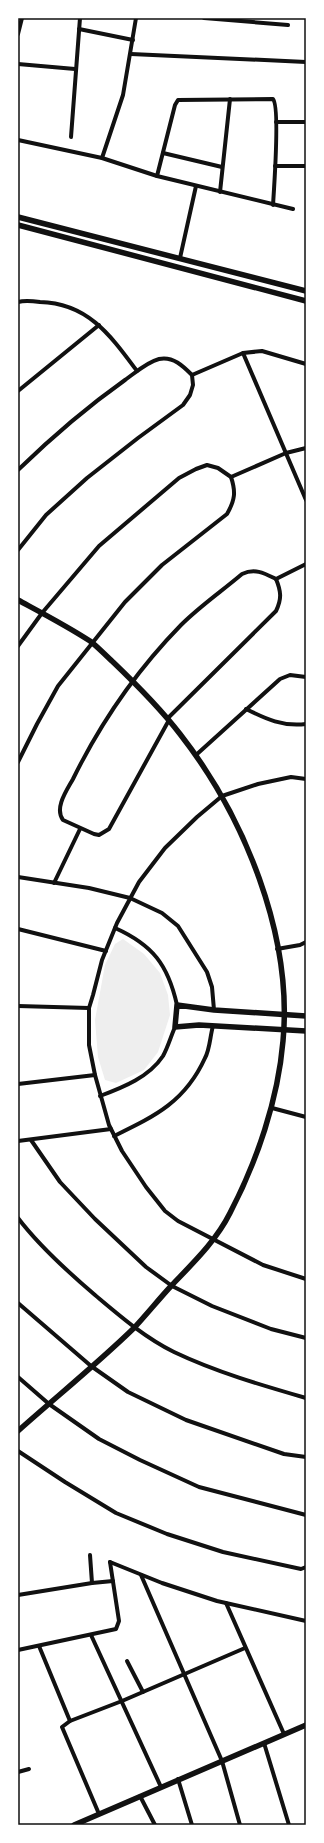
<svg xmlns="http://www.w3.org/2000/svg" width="324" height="1843" font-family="Commissioner,sans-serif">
<rect width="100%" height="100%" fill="#fff"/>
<!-- green -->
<polygon fill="#eee" points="123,939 144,954 160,973 168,995 170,1015 158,1052 144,1070 116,1083 105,1080 98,1057 95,1020 105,965 115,944"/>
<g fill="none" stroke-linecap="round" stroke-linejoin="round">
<!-- minor -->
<g stroke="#111" stroke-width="4">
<polyline points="204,18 288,25"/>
<polyline points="79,29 133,40"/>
<polyline points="18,34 22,18"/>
<polyline points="131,54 306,62"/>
<polyline points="18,64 75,69"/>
<polyline points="276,122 306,122"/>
<polyline points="71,137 80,18"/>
<polyline points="18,140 102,158 157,176 293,209"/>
<polyline points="163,153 222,167"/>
<polyline points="102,158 123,95 136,18"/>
<polyline points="275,166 306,166"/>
<path d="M157,176L175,105L178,100L273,99C280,107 274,189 273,205"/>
<polyline points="220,192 230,99"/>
<polyline points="180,258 196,186"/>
<path d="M18,302C25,300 33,301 40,302C88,303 111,336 137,371"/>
<polyline points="243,353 306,500"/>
<polyline points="192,375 243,353 262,351 306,364"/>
<polyline points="18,391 99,325"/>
<path d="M18,470C52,437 87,407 125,380C135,373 147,362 159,359C173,356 183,366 192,375L193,385L190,395L183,405L138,438L87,478L46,515L18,550"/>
<polyline points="231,477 286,453 306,448"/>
<polyline points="276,579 306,564"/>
<path d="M18,646L42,613L99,546L179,478L196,469L207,465L218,468L231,477C236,492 235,500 227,514L162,565L125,602L58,686L37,724L18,762"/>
<path d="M246,709C266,719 283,727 306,724"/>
<path d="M168,718L276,611C282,599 281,591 276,579C264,573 255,568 242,574C222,591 200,606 181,625C137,670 101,722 73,779C67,790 54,808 63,820L94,834L99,835L109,829L169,720"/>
<polyline points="196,755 280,679 290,675 306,677"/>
<polyline points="306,779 291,777 258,784 222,796 197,817 165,848 139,882 117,923 102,960 93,995 89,1008 89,1045 95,1075 109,1125 122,1151 146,1187 165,1211 178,1221 263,1265 306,1279"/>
<polyline points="18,877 89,888 130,898 162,913 178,926 207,972 212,987 214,1010"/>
<polyline points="54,883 80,829"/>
<path d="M115,928C153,945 168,965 177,1005"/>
<polyline points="18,929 106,951"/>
<polyline points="277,949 300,945 306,942"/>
<polyline points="18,1006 89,1008"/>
<polyline points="18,1084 95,1075"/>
<path d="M100,1096C124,1087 149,1077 163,1056C168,1047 171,1036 175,1027"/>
<polyline points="272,1108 306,1117"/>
<path d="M114,1136C155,1116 185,1102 205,1058C210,1049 210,1036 213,1026"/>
<polyline points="31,1140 60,1182 95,1219 146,1267 172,1286 212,1306 271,1329 306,1338"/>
<polyline points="18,1141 111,1129"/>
<path d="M18,1218C40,1247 68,1272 95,1295C120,1316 144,1337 174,1352C216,1372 261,1385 306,1398"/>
<polyline points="18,1303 91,1366 128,1392 186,1420 284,1454 306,1457"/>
<polyline points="18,1377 49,1404 99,1439 140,1460 199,1487 306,1515"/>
<polyline points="18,1451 65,1482 116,1513 167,1534 223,1552 301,1569 306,1567"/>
<polyline points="90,1555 92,1583"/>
<polyline points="110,1562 162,1583 217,1601 306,1621"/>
<polyline points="141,1575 222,1761 240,1825"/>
<polyline points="18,1595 92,1583 113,1581"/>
<polyline points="226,1603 284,1734"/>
<polyline points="91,1635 161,1787"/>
<polyline points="39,1646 70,1721"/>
<polyline points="18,1650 116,1629 119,1621 110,1562"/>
<polyline points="127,1661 143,1692"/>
<polyline points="264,1743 289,1825"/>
<polyline points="18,1772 29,1769"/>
<polyline points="178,1779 192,1825"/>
<polyline points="140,1796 155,1825"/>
<polyline points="99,1814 62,1727 70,1721 122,1701 245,1648"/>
</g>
<!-- tertiary -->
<g stroke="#111" stroke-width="5.5">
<polyline points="18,217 306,291"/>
<polyline points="18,225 306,301"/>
<path d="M18,600C42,613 67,626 90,641C98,647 105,655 113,662C137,685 160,708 180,734C244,816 293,935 283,1041C278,1100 257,1161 230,1213C216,1241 193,1263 172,1285C159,1299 147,1314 134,1328C97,1364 56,1397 18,1431"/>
<polyline points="306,1016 214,1010 177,1005 175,1027 199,1025 306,1031"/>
<polyline points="74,1825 306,1725"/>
</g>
</g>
<!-- border -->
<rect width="324" height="1843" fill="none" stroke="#ffffff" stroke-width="38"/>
<rect x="19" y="19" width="286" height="1805" fill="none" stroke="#111" stroke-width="1.5"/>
</svg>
